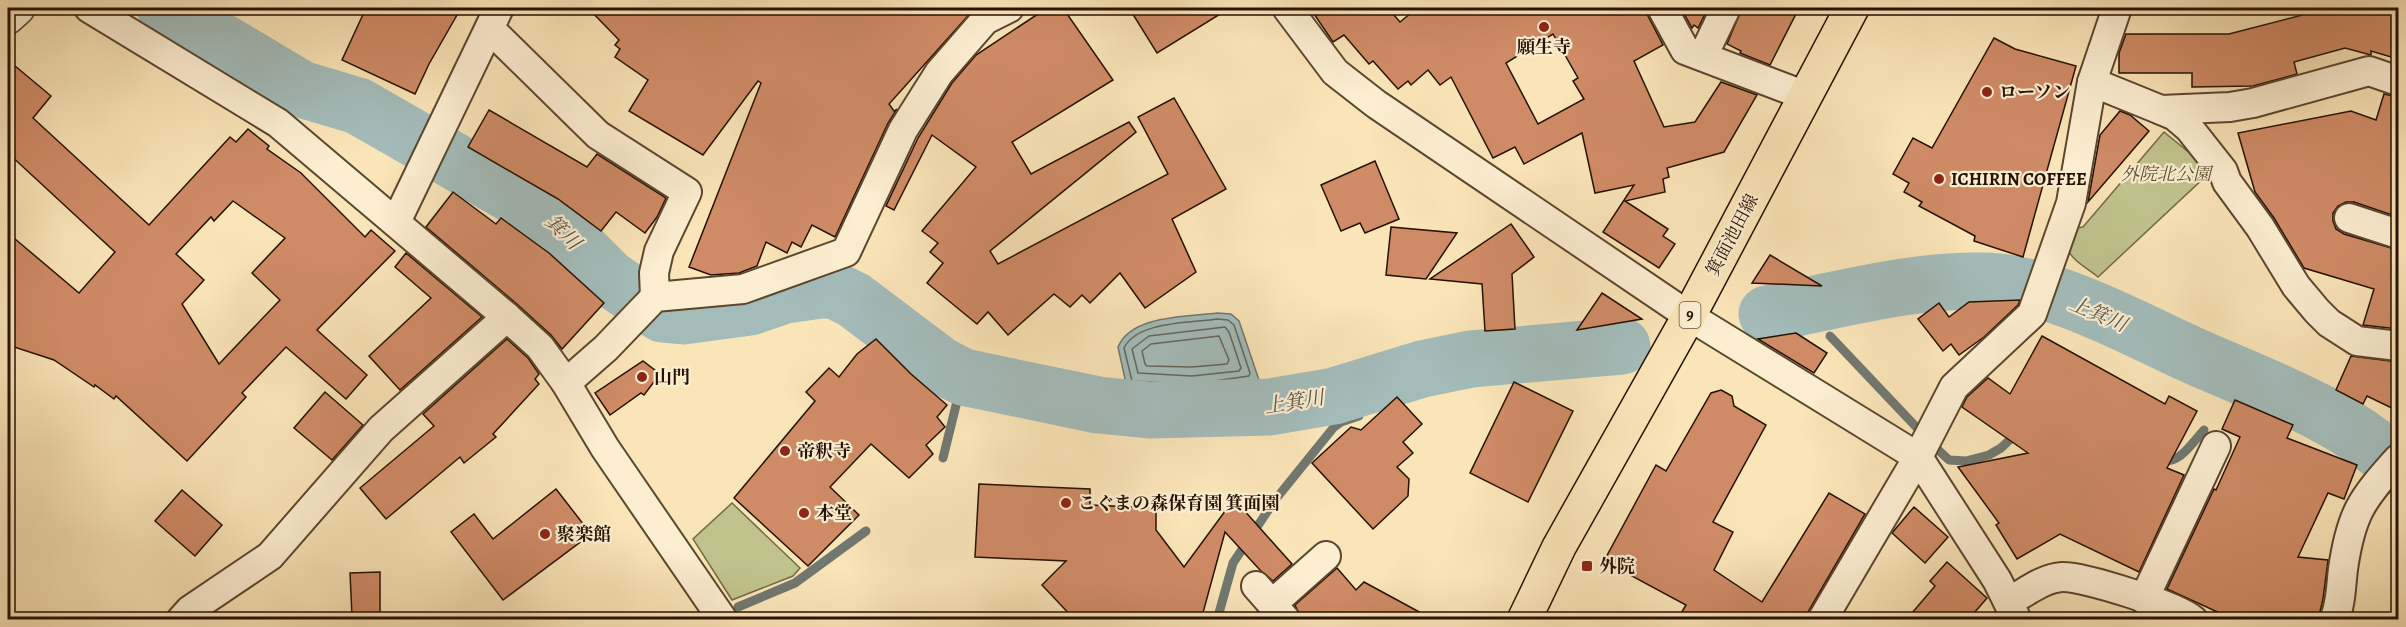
<svg xmlns="http://www.w3.org/2000/svg" width="2406" height="627" font-family="Alegreya,'Noto Serif JP',serif">
<rect width="100%" height="100%" fill="#fae5b8"/>
<filter id="stains"><feTurbulence type="fractalNoise" baseFrequency=".00333" numOctaves="4"/><feColorMatrix values="0 0 0 0 .2 0 0 0 0 .09 0 0 0 0 .02 0 0 0 .5 -.17"/></filter>
<radialGradient id="worn" r=".72"><stop offset=".6" stop-color="#630" stop-opacity="0"/><stop offset="1" stop-color="#630" stop-opacity=".3"/></radialGradient>
<!-- green -->
<g fill="#c1c38d" stroke="#746a46" stroke-width="1.5">
<path d="M2164,132L2197,159L2207,175L2098,277C2077,260 2062,258 2069,229L2083,227Z"/>
<polygon points="732,503 800,568 793,576 732,600 693,539"/>
</g>
<!-- water -->
<path fill="#a3bcba" stroke="#717870" stroke-width="1.5" d="M1217,313L1231,314L1239,321L1259,380C1216,392 1171,389 1127,388L1118,347C1131,315 1187,317 1217,313Z"/>
<g fill="none" stroke-linecap="round" stroke-linejoin="round">
<!-- shore -->
<g stroke="#64665d" stroke-width="1.5">
<path d="M1217,319L1228,320L1234,325L1250,373L1249,376L1193,384L1132,381L1124,348C1137,321 1191,323 1217,319Z"/>
<polygon points="1225,327 1229,332 1241,368 1239,371 1192,376 1138,373 1132,349 1149,336"/>
<polygon points="1219,336 1229,360 1227,364 1192,367 1147,366 1145,364 1142,351 1151,344"/>
</g>
<!-- stream -->
<g stroke="#717870" stroke-width="9">
<polyline points="1803,307 1813,318"/>
<polyline points="1830,336 1920,431"/>
<polyline points="1229,386 1231,409"/>
<polyline points="1197,389 1197,410"/>
<polyline points="1935,447 1949,460 1966,461 1989,455 2001,448 2018,432"/>
<polyline points="943,458 963,377"/>
<path d="M2159,460C2179,466 2192,443 2204,430"/>
<polyline points="738,607 795,583 866,531"/>
<polyline points="1217,620 1233,563 1275,500 1334,427 1341,422 1359,416 1361,405 1358,389"/>
</g>
<!-- river -->
<g stroke="#a3bcba" stroke-width="57">
<polyline points="165,8 301,89 358,106 543,212 609,278 662,314 683,316 750,307 785,295 821,290 834,290 854,300 940,365 963,377 1098,405 1149,410 1270,407 1334,396 1422,369 1471,359 1622,346"/>
<path d="M1767,314C1835,301 1915,279 1983,281C2051,282 2130,327 2192,355C2259,385 2346,415 2398,467"/>
</g>
</g>
<!-- building -->
<g fill="#cf8b66" stroke="#261100" stroke-width="1.5" fill-rule="evenodd">
<polygon points="366,8 461,8 429,64 415,94 342,60"/>
<polygon points="588,8 975,8 889,104 894,111 897,109 888,123 835,237 812,225 801,247 792,242 787,253 766,242 757,266 739,273 711,275 689,267 761,83 758,81 703,155 629,111 648,80 615,57 620,49 615,45 619,40"/>
<polygon points="1047,8 1063,8 1113,80 1012,142 1031,174 1129,122 1136,132 990,251 998,264 1168,174 1138,117 1174,98 1226,189 1172,219 1196,272 1145,308 1120,273 1090,303 1082,295 1070,307 1054,294 1008,335 988,312 977,324 927,283 943,263 930,252 938,243 922,231 976,167 932,135 894,210 886,206 918,138 952,83 976,55"/>
<polygon points="1129,8 1230,8 1157,53"/>
<path d="M1310,8H1388L1400,22L1417,8H1646L1648,16L1663,45L1634,61L1664,127L1695,122L1721,82L1757,95L1724,152L1667,168L1669,177L1663,179L1665,192L1625,201L1668,229L1663,236L1675,244L1659,268L1603,232L1634,185L1595,193L1582,133L1524,164L1515,147L1493,158L1451,77L1440,85L1428,70L1411,85L1408,81L1398,89L1373,61L1369,64L1344,35L1333,42ZM1553,34L1578,78L1573,81L1584,99L1538,124L1506,63Z"/>
<polygon points="1681,8 1708,8 1698,28 1694,25 1692,28"/>
<polygon points="1742,8 1799,8 1770,65 1740,53 1741,51 1727,44"/>
<polygon points="2329,8 2375,8 2398,14 2398,59 2371,51 2371,55 2345,48 2294,62 2297,74 2253,86 2192,87 2192,73 2119,73 2119,53 2126,34 2229,34"/>
<polygon points="1994,38 2015,49 2076,66 2023,257 1974,241 1975,236 1919,206 1922,202 1904,192 1909,183 1893,174 1913,138 1932,148"/>
<path d="M8,60L51,96L33,118L149,225L230,137L236,142L248,129L269,146L267,149L301,173L365,237L371,230L395,251L317,330L367,375L346,399L286,347L242,393L246,397L187,461L116,396L114,399L95,385L94,387L54,360L8,345V233L79,293L115,252L8,153ZM233,201L285,238L252,273L280,300L219,364L182,304L204,280L176,254L211,217L214,221Z"/>
<polygon points="2384,94 2398,97 2398,217 2354,202 2346,202 2338,206 2333,213 2333,221 2336,229 2344,234 2398,250 2398,329 2363,325 2374,289 2304,268 2274,218 2255,192 2238,133 2351,111 2376,120"/>
<polygon points="489,110 587,167 597,154 666,198 657,217 645,233 616,212 601,231 558,199 468,147"/>
<polygon points="2120,111 2130,115 2149,131 2088,202 2100,135"/>
<polygon points="1375,161 1399,219 1365,233 1360,223 1341,231 1321,185"/>
<polygon points="453,192 496,224 501,218 549,253 604,303 562,349 551,335 518,305 426,227"/>
<polygon points="1511,224 1534,257 1512,274 1515,329 1485,331 1482,284 1430,279"/>
<polygon points="1391,227 1457,233 1426,279 1386,275"/>
<polygon points="406,253 482,317 400,390 369,356 431,298 395,267"/>
<polygon points="1770,255 1822,286 1752,283"/>
<polygon points="1602,293 1642,319 1577,330"/>
<polygon points="2020,300 2018,305 1984,337 1959,355 1951,344 1943,351 1918,319 1939,303 1949,317 1969,302"/>
<polygon points="1796,333 1827,353 1814,373 1758,339"/>
<polygon points="2042,336 2165,404 2169,396 2197,411 2167,468 2184,475 2139,572 2060,534 2017,559 1996,525 1999,523 1958,467 2028,453 1962,407 1967,397 1988,378 2010,394"/>
<polygon points="507,339 528,358 539,374 535,379 539,384 493,434 496,437 464,463 460,457 386,519 360,488 434,426 423,414"/>
<polygon points="876,339 911,374 947,405 937,417 945,427 926,445 933,454 909,478 871,444 830,487 859,515 808,566 734,498 815,401 806,392 829,368 839,377 857,354"/>
<polygon points="2351,356 2398,362 2398,411 2367,396 2363,404 2336,390"/>
<polygon points="643,361 660,374 644,395 641,393 610,415 595,393"/>
<polygon points="1514,382 1573,411 1528,502 1470,473"/>
<polygon points="1721,390 1732,396 1734,406 1766,425 1713,522 1733,532 1714,570 1762,602 1829,493 1865,514 1808,612 1806,620 1677,620 1686,605 1604,561 1656,465 1666,471 1711,393"/>
<polygon points="325,392 363,425 332,460 294,428"/>
<polygon points="1397,397 1422,424 1403,442 1413,453 1397,467 1409,479 1408,496 1373,529 1312,463 1351,427 1361,430"/>
<polygon points="2235,400 2293,425 2287,438 2357,465 2344,499 2328,493 2298,557 2328,560 2323,599 2318,620 2235,620 2167,589 2214,489 2216,490 2240,437 2222,429"/>
<polygon points="979,484 1090,489 1090,505 1156,508 1156,530 1184,567 1234,499 1292,564 1273,581 1260,570 1225,532 1201,620 1075,620 1042,585 1066,561 975,557"/>
<polygon points="556,489 591,534 503,600 451,532 474,514 493,539"/>
<polygon points="182,490 222,525 195,556 155,521"/>
<polygon points="1914,507 1948,537 1925,563 1892,533"/>
<polygon points="1947,562 1987,598 1968,620 1906,620 1935,586 1930,581"/>
<polygon points="1337,568 1356,590 1364,582 1434,620 1302,620 1295,605"/>
<polygon points="380,572 380,615 352,616 350,573"/>
</g>
<g fill="none" stroke-linecap="round" stroke-linejoin="round">
<defs>
<g id="minor">
<polyline points="89,8 278,123 507,317 540,347 566,383 605,448 723,620"/>
<polyline points="1287,8 1335,72 1376,104 1689,316 1918,457 1997,580 2017,620"/>
<polyline points="1662,8 1685,50 1806,96"/>
<polyline points="490,29 598,135 687,192 659,251 654,273 655,297"/>
<polyline points="1703,56 1726,8"/>
<polyline points="2092,82 2161,110 2175,116 2189,128 2223,171 2227,182 2260,227 2296,286 2317,311 2329,323 2357,341 2398,346"/>
<polyline points="2161,110 2230,107 2253,103 2369,71 2398,81"/>
<polyline points="2349,218 2398,234"/>
<polyline points="396,222 499,8"/>
<polyline points="566,383 606,348 655,297 743,289 846,252 903,130 939,73 985,20 1009,8"/>
<polyline points="1256,586 1286,620"/>
<polyline points="2144,599 2216,446"/>
<path d="M2008,602C2025,593 2043,578 2062,577C2083,576 2177,606 2193,620"/>
<polyline points="1272,604 1326,556"/>
<polyline points="181,620 190,610 270,556 381,429 507,317"/>
<polyline points="1822,620 1918,457 1954,387 2032,314 2071,203 2092,82 2117,8"/>
<path d="M2334,620C2341,605 2341,585 2343,569C2351,514 2361,500 2398,459"/>
</g>
<polyline id="tertiary" points="8,17 18,8"/>
<polyline id="primary" points="1524,620 1559,547 1689,316 1852,8"/>
</defs>
<!-- minor casing -->
<use href="#minor" stroke="#5b462e" stroke-width="32"/>
<!-- tertiary casing -->
<use href="#tertiary" stroke="#5b462e" stroke-width="36"/>
<!-- primary casing -->
<use href="#primary" stroke="#261100" stroke-width="36"/>
<!-- minor -->
<use href="#minor" stroke="#fceed1" stroke-width="28"/>
<!-- tertiary -->
<use href="#tertiary" stroke="#fceed1" stroke-width="33"/>
<!-- primary -->
<use href="#primary" stroke="#fae5b8" stroke-width="33"/>
</g>
<!-- markers -->
<g fill="#8f2418" stroke="#fceed1" stroke-width="2">
<circle cx="1544" cy="27" r="6"/>
<circle cx="1987" cy="92" r="6"/>
<circle cx="1939" cy="179" r="6"/>
<circle cx="642" cy="377" r="6"/>
<circle cx="785" cy="451" r="6"/>
<circle cx="1066" cy="503" r="6"/>
<circle cx="804" cy="513" r="6"/>
<circle cx="545" cy="534" r="6"/>
<rect x="1581" y="560" width="12" height="12" rx="3"/>
</g>
<g text-anchor="middle" dominant-baseline="central" stroke-width="4.5" stroke-linejoin="round" paint-order="stroke">
<!-- shield labels -->
<rect fill="#fceed1" stroke="#66533f" stroke-width="1.5" x="1679.5" y="302" width="21" height="26" rx="4.5"/>
<g font-size="16" font-weight="bold" fill="#261100">
<text x="1690" y="315">9</text>
</g>
<!-- poi labels -->
<g font-size="18" font-weight="bold" fill="#261100" stroke="#fceed1" text-anchor="start">
<text x="1544" y="47" text-anchor="middle">願生寺</text>
<text x="1999" y="92">ローソン</text>
<text x="1951" y="179">ICHIRIN COFFEE</text>
<text x="654" y="377">山門</text>
<text x="797" y="451">帝釈寺</text>
<text x="1078" y="503">こぐまの森保育園 箕面園</text>
<text x="816" y="513">本堂</text>
<text x="557" y="534">聚楽館</text>
<text x="1599" y="566">外院</text>
</g>
<!-- park labels -->
<g font-size="18" font-style="italic" fill="#5c4f31" stroke="#fceed1">
<text x="2166" y="174">外院北公園</text>
</g>
<!-- street labels -->
<g font-size="18" fill="#261100" stroke="#fceed1">
<text transform="translate(1732 235) rotate(-62)">箕面池田線</text>
</g>
<!-- water labels -->
<g font-size="20" font-style="italic" fill="#58554a" stroke="#fceed1">
<text transform="translate(563 232) rotate(45)">箕川</text>
<text transform="translate(2098 314) rotate(23)">上箕川</text>
<text transform="translate(1294 402) rotate(-9)">上箕川</text>
</g>
</g>
<!-- margin -->
<rect width="2406" height="627" fill="none" stroke="#fae5b8" stroke-width="30"/>
<rect x="9" y="9" width="2388" height="609" fill="none" stroke="#261100" stroke-width="3"/>
<rect x="15" y="15" width="2376" height="597" fill="none" stroke="#261100" stroke-width="1.5"/>
<rect width="100%" height="100%" filter="url(#stains)"/>
<rect width="100%" height="100%" fill="url(#worn)"/>
</svg>
